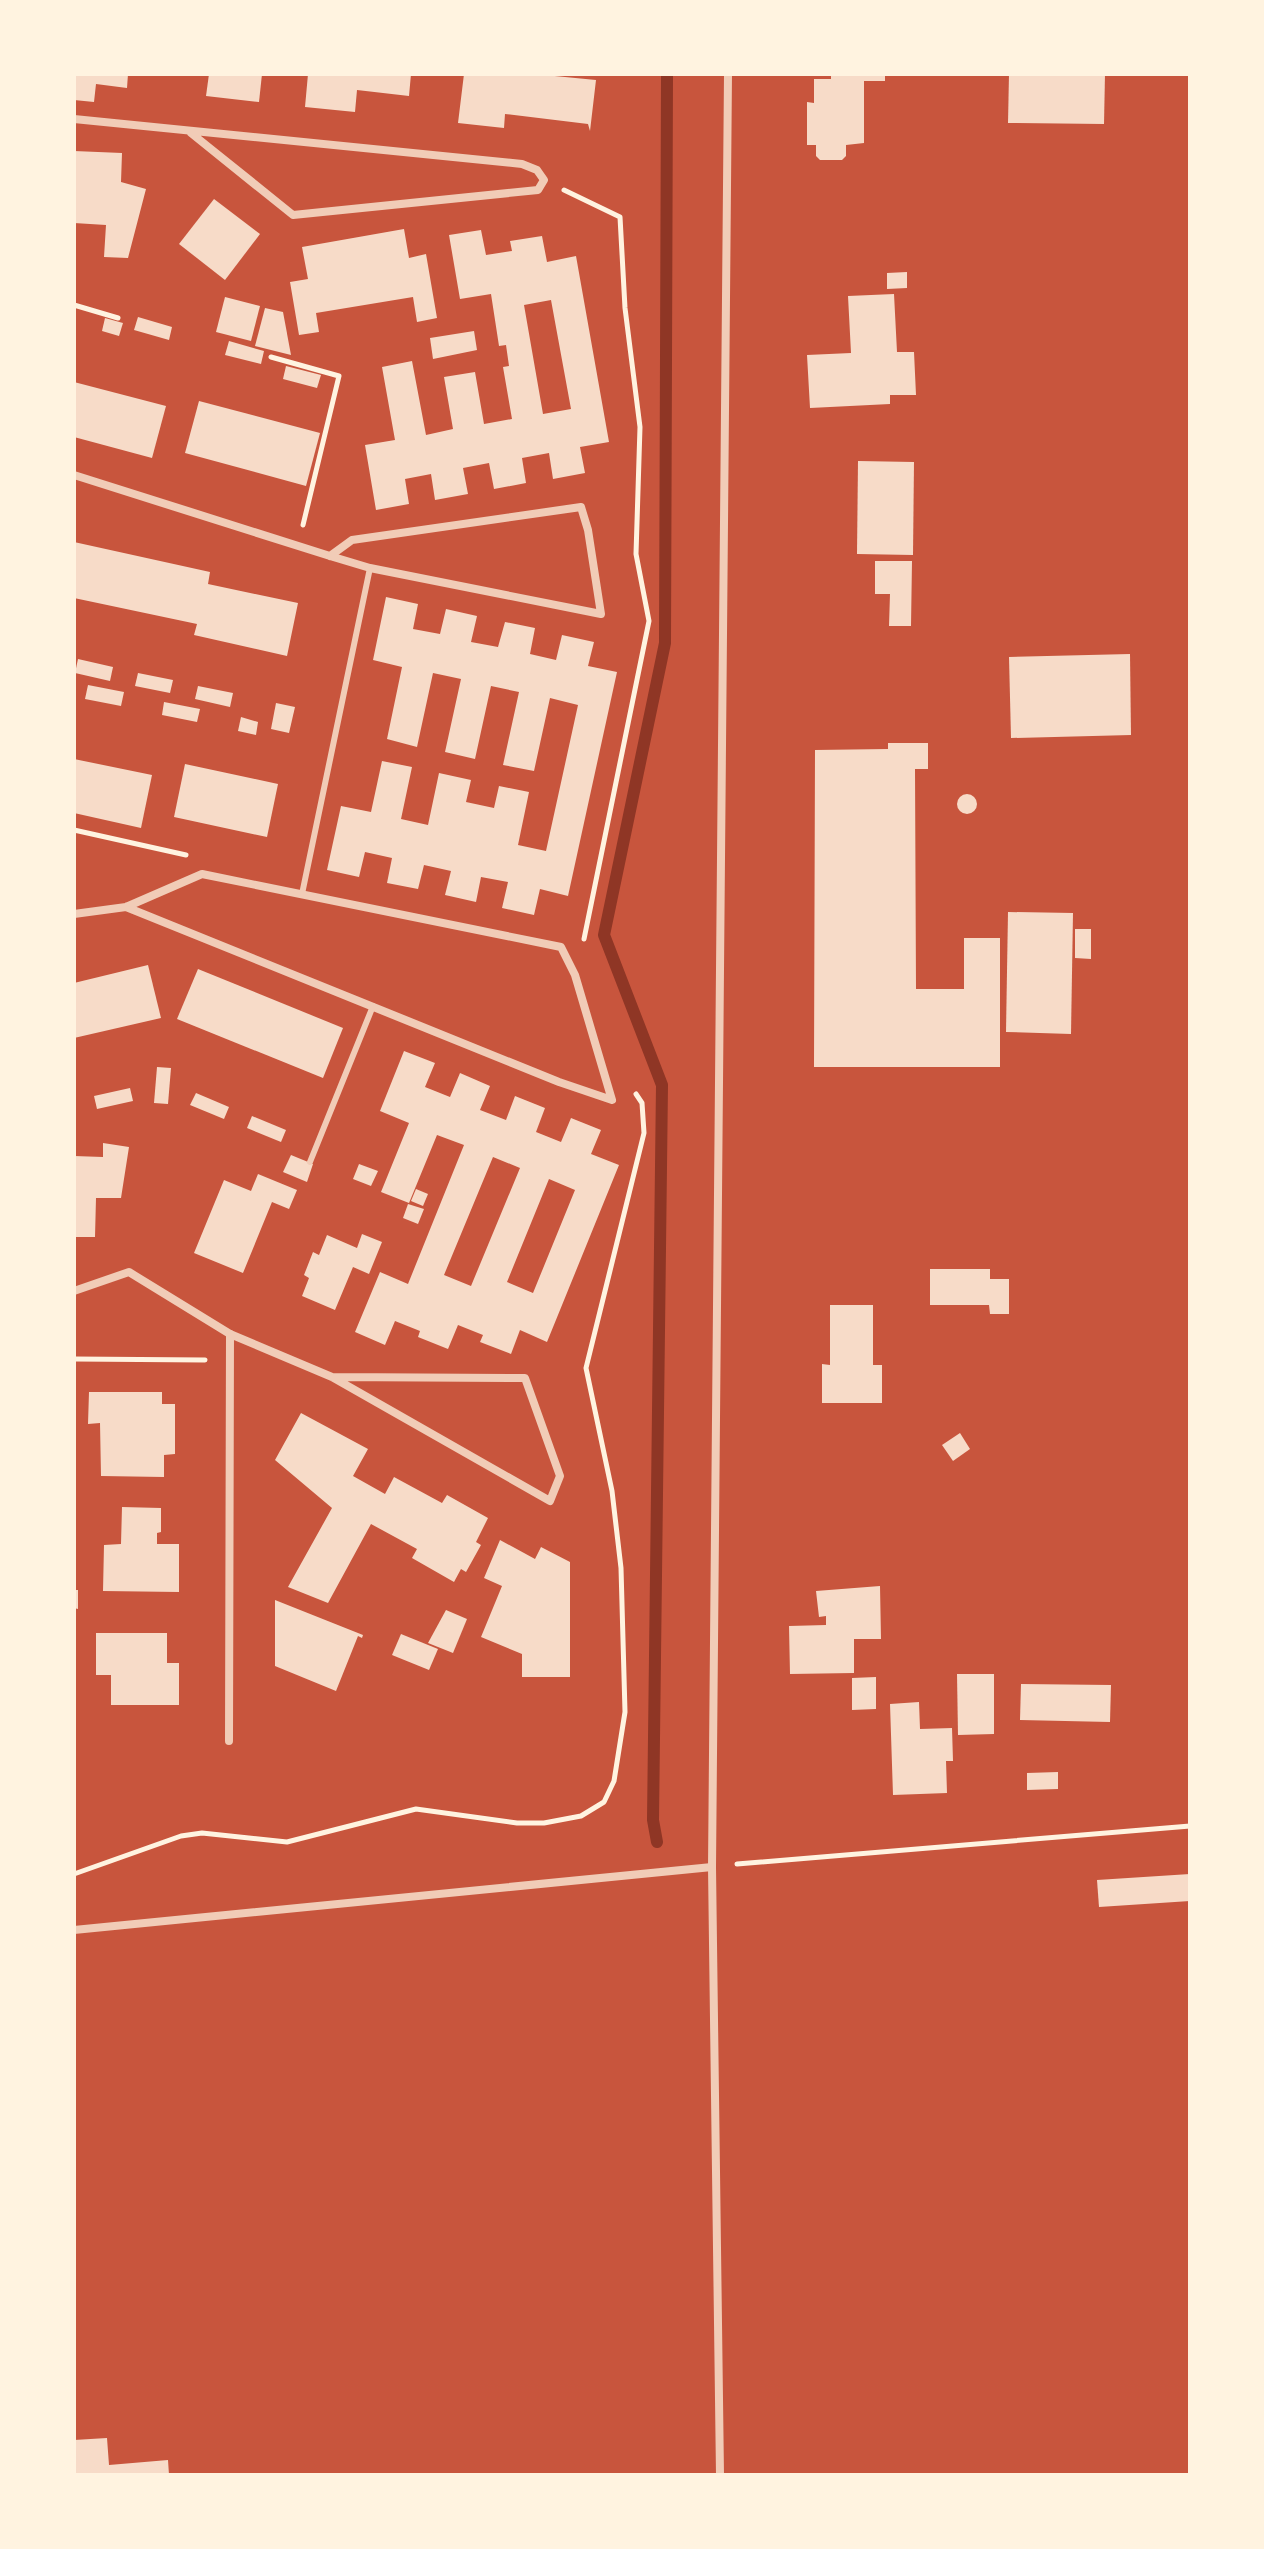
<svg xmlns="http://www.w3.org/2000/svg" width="1264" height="2549" font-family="'Crimson Pro',serif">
<rect width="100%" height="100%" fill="#c8553d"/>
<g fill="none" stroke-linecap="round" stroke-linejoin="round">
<!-- stream -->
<polyline stroke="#8f3625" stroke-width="12" points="657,1842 653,1820 662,1085 604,935 665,643 667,74"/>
</g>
<!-- building -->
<g fill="#f7dbc8" fill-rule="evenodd">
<polygon points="74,74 128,74 127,88 96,84 94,102 74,100"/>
<polygon points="209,74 262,74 259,102 206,96"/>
<polygon points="308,74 411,74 409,96 357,90 355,112 305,107"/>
<polygon points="464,74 534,74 596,80 590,131 588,124 505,114 504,128 458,123"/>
<polygon points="831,74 885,74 885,81 864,81 864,143 846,145 846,156 842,160 820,160 816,156 816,145 807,145 807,102 814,103 814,79 831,79"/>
<polygon points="1009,74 1105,74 1104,124 1008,123"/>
<polygon points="74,151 122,153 121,182 146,189 128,258 104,257 106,225 74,223"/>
<polygon points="214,199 260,234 225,280 179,244"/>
<polygon points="404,229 409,258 426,254 437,318 417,322 413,297 316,313 319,332 299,335 290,282 308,279 302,247"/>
<path d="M481,230L486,255L512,251L510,241L542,236L547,262L576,256L609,442L580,447L585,473L553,479L549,453L522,458L526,483L494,489L489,463L463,468L468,494L435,500L431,474L405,479L409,504L376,510L365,445L395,440L382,367L412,361L426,435L453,429L444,377L475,372L484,424L512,419L503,367L509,366L506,345L499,346L491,294L460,299L449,235ZM551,300L571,409L543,414L524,305Z"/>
<polygon points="907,272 907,288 887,289 887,273"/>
<polygon points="894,294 897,352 914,352 916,395 890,395 890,404 810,408 807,355 851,353 848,296"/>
<polygon points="225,297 260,306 251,341 216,332"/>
<polygon points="265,308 283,312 291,355 255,346"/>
<polygon points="138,317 172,327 169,340 134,330"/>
<polygon points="105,318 123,323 119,336 102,331"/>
<polygon points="474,331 477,350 433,359 430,338"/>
<polygon points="229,341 264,351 261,364 225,355"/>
<polygon points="286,366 321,375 317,388 283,379"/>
<polygon points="74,382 166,406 152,458 74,437"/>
<polygon points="199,401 320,433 306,486 185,453"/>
<polygon points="858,461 914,462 913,555 857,554"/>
<polygon points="74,542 210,572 208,584 298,603 287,656 194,635 197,624 74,598"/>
<polygon points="875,561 912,561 911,626 889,626 890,594 875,594"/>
<polygon points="386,597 418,604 413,629 440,634 446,609 477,616 471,642 498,647 505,622 535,628 530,654 556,660 562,635 594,642 588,666 617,672 568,896 540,889 534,915 502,908 508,882 481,877 476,902 445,895 451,871 424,865 418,889 387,883 392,858 365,852 359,877 327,870 341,806 371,812 382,761 412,767 401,819 428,825 439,773 471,780 466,802 494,808 499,786 529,792 518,845 546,851 578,705 550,698 534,771 503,765 519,692 491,686 475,759 445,752 461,679 433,673 417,747 387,739 402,667 373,660"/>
<polygon points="1130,654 1131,735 1011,738 1009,657"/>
<polygon points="78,659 113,667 110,681 75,673"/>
<polygon points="138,673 173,680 170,693 135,686"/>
<polygon points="88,685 124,692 121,706 85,699"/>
<polygon points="198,686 233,693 230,707 195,699"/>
<polygon points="164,702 200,709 197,722 162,715"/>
<polygon points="276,703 295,707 289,733 271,729"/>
<polygon points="241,717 258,722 256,735 238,731"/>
<polygon points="888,743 928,743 928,769 915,769 916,989 964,989 964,938 1000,938 1000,1067 814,1067 815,750 888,749"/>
<polygon points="74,759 152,775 141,828 74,813"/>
<polygon points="185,764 278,784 267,837 174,817"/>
<circle cx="967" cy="804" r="10"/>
<polygon points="1008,912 1073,913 1071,1034 1006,1032"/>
<polygon points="1075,929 1091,929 1091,959 1075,958"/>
<polygon points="148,965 161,1018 74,1038 74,983"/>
<polygon points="198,969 343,1028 323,1078 177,1019"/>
<path d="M404,1051L435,1063L425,1087L450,1097L460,1073L490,1086L480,1110L506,1120L515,1096L545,1108L536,1132L561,1142L571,1118L601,1130L591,1154L619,1165L547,1342L520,1330L511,1354L480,1342L483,1335L458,1325L448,1349L418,1337L420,1331L395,1321L385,1345L355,1332L380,1272L408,1284L464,1145L437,1135L409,1203L381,1192L409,1123L380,1111ZM493,1157L520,1168L471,1286L444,1275ZM549,1179L575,1190L533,1293L507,1282Z"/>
<polygon points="157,1067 171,1068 168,1104 154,1103"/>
<polygon points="130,1088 133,1101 97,1109 94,1096"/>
<polygon points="196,1093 229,1107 224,1119 190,1105"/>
<polygon points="252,1116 286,1130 281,1142 247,1128"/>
<polygon points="103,1143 129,1147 121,1198 96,1198 95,1237 74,1237 74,1156 103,1157"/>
<polygon points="291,1155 313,1164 307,1182 283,1172"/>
<polygon points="359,1164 378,1171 371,1186 353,1179"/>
<polygon points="258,1174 297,1190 289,1209 272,1202 243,1273 194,1253 224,1180 251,1191"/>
<polygon points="416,1189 428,1194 423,1206 411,1201"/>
<polygon points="408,1204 424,1209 418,1224 403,1218"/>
<polygon points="362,1234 382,1242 369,1274 353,1267 335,1310 302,1296 309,1278 304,1275 313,1252 319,1255 327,1235 357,1248"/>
<polygon points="930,1269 990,1269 990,1279 1009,1279 1009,1314 990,1314 989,1305 930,1305"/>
<polygon points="830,1305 873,1305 873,1365 882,1365 882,1403 822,1403 822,1364 830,1365"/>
<polygon points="89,1392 162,1392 162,1404 175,1404 175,1454 164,1455 164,1477 101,1476 100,1423 88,1424"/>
<polygon points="301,1413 368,1449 353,1476 385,1494 394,1477 442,1503 447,1495 488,1518 476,1542 481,1545 466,1572 461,1569 454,1582 412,1558 417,1549 371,1524 328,1603 288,1587 332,1508 275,1460"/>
<polygon points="960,1433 970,1449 953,1461 942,1445"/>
<polygon points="122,1507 161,1508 161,1532 157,1533 157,1544 179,1544 179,1592 103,1591 104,1545 121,1544"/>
<polygon points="500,1540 535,1559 541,1547 570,1562 570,1677 522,1677 522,1654 481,1637 502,1586 484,1578"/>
<polygon points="880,1586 881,1639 854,1639 854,1673 790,1674 789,1626 826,1625 826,1616 819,1617 816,1591"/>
<polygon points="74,1590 78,1590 78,1609 74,1608"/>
<polygon points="275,1600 363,1635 362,1638 358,1636 336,1691 275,1666"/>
<polygon points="446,1610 467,1619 453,1653 428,1643"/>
<polygon points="96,1633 167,1633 167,1663 179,1663 179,1705 111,1705 111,1675 96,1675"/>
<polygon points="401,1634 438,1649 429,1670 392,1655"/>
<polygon points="957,1674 994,1674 994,1734 958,1735"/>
<polygon points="876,1677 876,1709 852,1710 852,1678"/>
<polygon points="1021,1684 1111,1685 1110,1722 1020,1720"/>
<polygon points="919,1702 920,1729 952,1728 953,1761 946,1761 947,1793 893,1795 890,1704"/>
<polygon points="1058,1772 1058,1789 1027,1790 1027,1773"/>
<polygon points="1190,1874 1190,1901 1099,1907 1097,1880"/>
<polygon points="107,2438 109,2465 168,2460 169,2475 74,2475 74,2440"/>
</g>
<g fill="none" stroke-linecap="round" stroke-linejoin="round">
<!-- path -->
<g stroke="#fff3e0" stroke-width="5">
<polyline points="564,190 620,217 625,308 640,427 636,554 649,621 584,939"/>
<polyline points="74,305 118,318"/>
<polyline points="271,357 339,376 303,525"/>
<polyline points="74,830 186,855"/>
<polyline points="74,1359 205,1360"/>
<polyline points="737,1864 1190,1826"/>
<polyline points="74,1874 181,1836 202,1833 287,1842 416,1809 517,1823 544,1823 581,1816 604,1802 614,1781 625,1712 621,1568 612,1491 586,1368 644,1133 642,1103 636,1094"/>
</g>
<!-- service -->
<g stroke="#f1ccb7" stroke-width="6">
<polyline points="302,894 370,568"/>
<polyline points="310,1162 373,1006"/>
</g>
<!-- minor -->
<g stroke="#f1ccb7" stroke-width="8">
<polyline points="74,119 522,164 537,170 544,180 538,190 293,215 191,133"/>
<polyline points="74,475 330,556 370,568 601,614 588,530 581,507 352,540 330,556"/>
<polyline points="74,914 126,907 202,874 561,947 575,975 612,1100 559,1082 126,907"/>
<polyline points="74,1291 129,1272 230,1334 332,1377 550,1501 560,1476 525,1378 332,1377"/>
<polyline points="229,1741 230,1334"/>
<polyline points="74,1930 712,1867"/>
<polyline points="720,2475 712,1867 728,74"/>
</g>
</g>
<!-- border -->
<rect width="1264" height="2549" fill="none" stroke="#fff3e0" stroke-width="152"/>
</svg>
